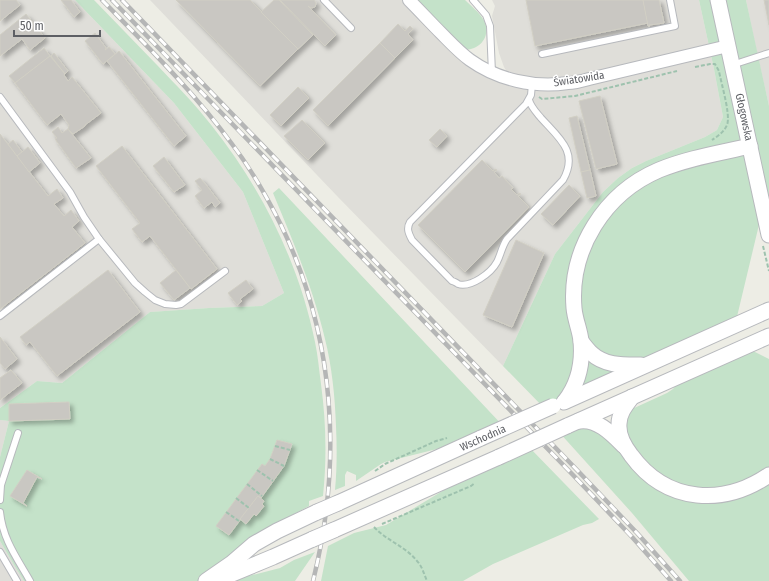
<svg xmlns="http://www.w3.org/2000/svg" width="769" height="581" font-family="'Fira Sans Condensed',sans-serif">
<defs>
<filter id="shadow"><feDropShadow dx="3.5" dy="3.5" stdDeviation="2" flood-color="#0004"/></filter>
</defs>
<rect width="100%" height="100%" fill="#edede5"/>
<!-- industrial -->
<g fill="#dfded9">
<polygon points="0,0 75,0 174,103 243,192 284,293 262,306 209,308 150,312 62,383 37,381 0,408"/>
<polygon points="150,0 409,0 453,46 511,79 504,67 499,53 492,16 495,6 492,0 699,0 714,69 723,117 717,130 705,137 646,161 632,168 618,178 603,192 555,254 503,366 338,197"/>
<polygon points="746,0 769,0 769,106 754,39"/>
<polygon points="0,420 9,421 0,457"/>
<polygon points="0,541 14,565 24,581 0,581"/>
</g>
<!-- green -->
<g fill="#c4e2c9">
<path d="M75,0H94C115,22 136,43 157,65C176,85 195,104 212,126C262,189 299,263 315,342C318,356 319,370 321,384C326,421 327,458 323,496L309,501V506L274,525L206,581H24L14,565L0,541V457L9,421L0,420V408L37,381L62,383L150,312L209,308L262,306L284,293L243,192L174,103Z"/>
<path d="M409,0H465C471,6 479,12 483,19C490,30 486,43 474,48C469,50 463,50 458,50Z"/>
<polygon points="699,0 746,0 769,106 769,218 763,208 735,325 546,410 503,366 555,254 603,192 618,178 632,168 646,161 705,137 717,130 723,117 714,69"/>
<path d="M279,188L505,428L481,438L385,462L381,464L356,481V475L347,471L345,475V486L335,490C337,469 337,447 336,426C335,397 332,367 325,339C313,288 293,241 273,193Z"/>
<polygon points="745,347 769,359 769,581 689,581 632,513 558,431 596,423 620,425 632,409 667,393 673,389 683,377"/>
<polygon points="527,445 599,519 592,523 583,525 493,564 463,581 321,581 328,546 354,533 386,525 499,457"/>
<polygon points="315,552 295,581 229,581 280,568 294,560"/>
</g>
<!-- building -->
<g fill="#c9c7c2" stroke="#d1cfc4" filter="url(#shadow)">
<polygon points="0,0 16,0 20,5 0,21"/>
<polygon points="61,0 71,0 80,12 74,17"/>
<polygon points="176,0 250,0 298,49 260,86"/>
<polygon points="274,0 279,0 313,35 298,49 261,12"/>
<polygon points="280,0 314,0 316,3 315,7 311,8 308,6 336,35 325,46"/>
<polygon points="526,0 643,0 648,23 535,46"/>
<polygon points="643,0 659,0 664,23 649,25 650,26 648,26"/>
<polygon points="764,0 769,0 769,25"/>
<polygon points="26,14 45,38 30,50 22,39 0,56 0,35"/>
<polygon points="398,24 405,31 410,26 413,29 408,34 413,40 395,58 380,43"/>
<polygon points="95,33 106,48 105,50 109,47 115,54 103,64 85,41"/>
<polygon points="380,43 395,58 328,126 313,110"/>
<polygon points="44,48 50,56 15,83 9,76"/>
<polygon points="119,51 186,136 174,146 107,61"/>
<polygon points="54,53 68,71 65,74 51,56"/>
<polygon points="50,56 65,74 64,75 68,81 72,77 101,113 85,125 85,126 73,134 68,129 69,125 61,114 47,125 15,83"/>
<polygon points="298,87 309,98 281,126 270,115"/>
<polygon points="600,96 617,164 596,169 579,101"/>
<polygon points="577,116 590,170 581,172 569,118"/>
<polygon points="302,120 325,143 308,160 284,136"/>
<polygon points="58,127 62,133 68,129 91,158 76,168 55,139 57,138 52,132"/>
<polygon points="440,129 447,136 437,147 429,140"/>
<polygon points="0,134 48,196 57,189 63,198 54,204 64,216 71,210 79,221 72,227 85,243 0,309"/>
<polygon points="13,140 22,152 17,156 8,144"/>
<polygon points="122,146 217,269 191,289 150,236 142,242 132,229 140,223 96,166"/>
<polygon points="28,147 40,163 29,172 17,156"/>
<polygon points="164,157 185,185 174,192 153,166"/>
<polygon points="482,160 493,171 495,169 497,170 494,172 499,178 502,176 513,188 511,189 517,195 519,193 521,194 518,196 529,207 465,272 418,225"/>
<polygon points="590,170 596,196 587,198 581,172"/>
<polygon points="200,178 207,186 220,203 215,207 212,202 204,208 195,196 202,190 195,181"/>
<polygon points="569,185 580,196 553,225 541,214"/>
<polygon points="516,240 544,253 512,327 483,315"/>
<polygon points="108,270 140,312 57,376 30,342 26,345 20,337"/>
<polygon points="176,270 190,288 174,300 160,283"/>
<polygon points="246,280 253,289 240,299 242,301 237,305 228,293"/>
<polygon points="0,337 17,359 5,369 0,363"/>
<polygon points="11,370 22,383 0,400 0,378"/>
<polygon points="69,402 70,419 9,421 9,404"/>
<polygon points="277,440 292,444 284,466 261,498 258,496 229,535 216,526 262,464 265,466 270,459"/>
<polygon points="27,470 42,479 37,477 23,503 27,506 10,496"/>
<polygon points="258,496 264,501 262,504 264,506 256,516 254,514 246,524 240,519"/>
</g>
<g fill="none" stroke-linecap="round" stroke-linejoin="round">
<defs>
<g id="service">
<polyline points="324,0 351,28"/>
<polyline points="473,0 486,15 490,26 492,73"/>
<polyline points="542,54 675,26 670,0"/>
<polyline points="732,65 769,53"/>
<polyline points="0,97 70,192 84,217 99,239 135,283 145,292 155,300 165,304 176,305 181,304 225,271"/>
<path d="M529,100C531,107 536,112 541,118C559,138 579,152 563,180L507,239C502,246 501,254 497,262C491,273 471,288 458,284C457,283 453,281 452,281L412,240C409,234 406,229 410,222L526,104L531,95L532,84"/>
<polyline points="0,316 99,239"/>
<polyline points="0,500 1,485 18,433"/>
<path d="M0,512C3,540 17,558 30,581"/>
<polyline points="0,552 17,581"/>
</g>
<path id="minor" d="M409,0C420,11 430,22 441,33C450,42 459,52 470,60C498,80 534,88 568,83C575,83 582,81 589,79L728,46"/>
<g id="tertiary">
<polyline points="718,0 769,235"/>
<path d="M581,341C584,345 587,349 591,353C605,366 623,365 641,365"/>
<path d="M632,397C626,405 619,413 619,424C618,436 624,446 631,455C647,477 669,492 697,495C724,498 747,490 769,475"/>
<path d="M565,401C578,384 583,363 581,341C580,330 575,320 574,308C569,249 605,193 659,170C688,158 720,153 750,146"/>
<polyline points="564,402 769,310"/>
<path d="M579,421C597,418 612,434 624,446"/>
<polyline points="567,426 769,336"/>
<polyline points="338,503 481,438"/>
<polyline points="334,530 499,457"/>
<polyline points="220,579 273,557 313,539"/>
<polyline points="206,581 232,563 254,544 277,531 317,512"/>
</g>
</defs>
<!-- service casing -->
<use href="#service" stroke="#b7b9bd" stroke-width="8"/>
<!-- minor casing -->
<use href="#minor" stroke="#b7b9bd" stroke-width="14"/>
<!-- tertiary casing -->
<use href="#tertiary" stroke="#b7b9bd" stroke-width="17"/>
<!-- path -->
<g stroke="#9ec2ae" stroke-width="2" stroke-dasharray="4 2" stroke-linecap="butt">
<path d="M695,67L710,64H715L719,71C721,83 731,115 727,125C724,132 718,136 712,140"/>
<polyline points="539,97 542,99 575,96 677,71"/>
<polyline points="763,246 769,271"/>
<polyline points="275,446 290,450"/>
<polyline points="270,459 284,466"/>
<polyline points="257,470 273,481"/>
<polyline points="375,471 385,464 436,441 447,438"/>
<polyline points="247,484 262,496"/>
<polyline points="236,498 249,508"/>
<polyline points="226,512 239,521"/>
<polyline points="382,524 471,486 475,483"/>
<path d="M374,527C387,541 405,546 417,561C422,566 424,574 427,581"/>
</g>
<!-- service -->
<use href="#service" stroke="#fff" stroke-width="6"/>
<!-- minor -->
<use href="#minor" stroke="#fff" stroke-width="12"/>
<!-- tertiary -->
<use href="#tertiary" stroke="#fff" stroke-width="15"/>
<defs>
<g id="rail">
<path d="M102,0C147,46 194,92 232,144C251,169 267,197 281,225C335,337 343,461 313,581"/>
<polyline points="112,0 573,475 632,537 671,581"/>
<polyline points="122,0 578,471 637,533 680,581"/>
</g>
</defs>
<!-- rail casing -->
<use href="#rail" stroke="#b5b6b6" stroke-width="4.5"/>
<!-- rail -->
<use href="#rail" stroke="#fff" stroke-width="3" stroke-dasharray="9" stroke-linecap="butt"/>
<defs>
<g id="tertiary-bridge">
<polyline points="481,438 553,406"/>
<polyline points="499,457 567,426"/>
<polyline points="317,512 338,503"/>
<polyline points="313,539 334,530"/>
</g>
</defs>
<!-- tertiary-bridge casing -->
<use href="#tertiary-bridge" stroke="#b7b9bd" stroke-width="17" stroke-linecap="butt"/>
<!-- tertiary-bridge -->
<use href="#tertiary-bridge" stroke="#fff" stroke-width="15"/>
</g>
<g text-anchor="middle" dominant-baseline="central" stroke-width="3" stroke-linejoin="round" paint-order="stroke">
<!-- street labels -->
<g font-size="11" fill="#5d5f64" stroke="#fff">
<text transform="translate(579 79) rotate(-9)">Światowida</text>
<text transform="translate(744 117) rotate(78)">Głogowska</text>
<text transform="translate(483 438) rotate(-24)">Wschodnia</text>
</g>
</g>
<!-- scale -->
<path d="M14 30v6h86v-6" fill="none" stroke="#5d5f64" stroke-width="2"/>
<text x="20" y="30" font-size="12" fill="#5d5f64" stroke="#ffffff" stroke-width="3" paint-order="stroke">50 m</text>
</svg>
